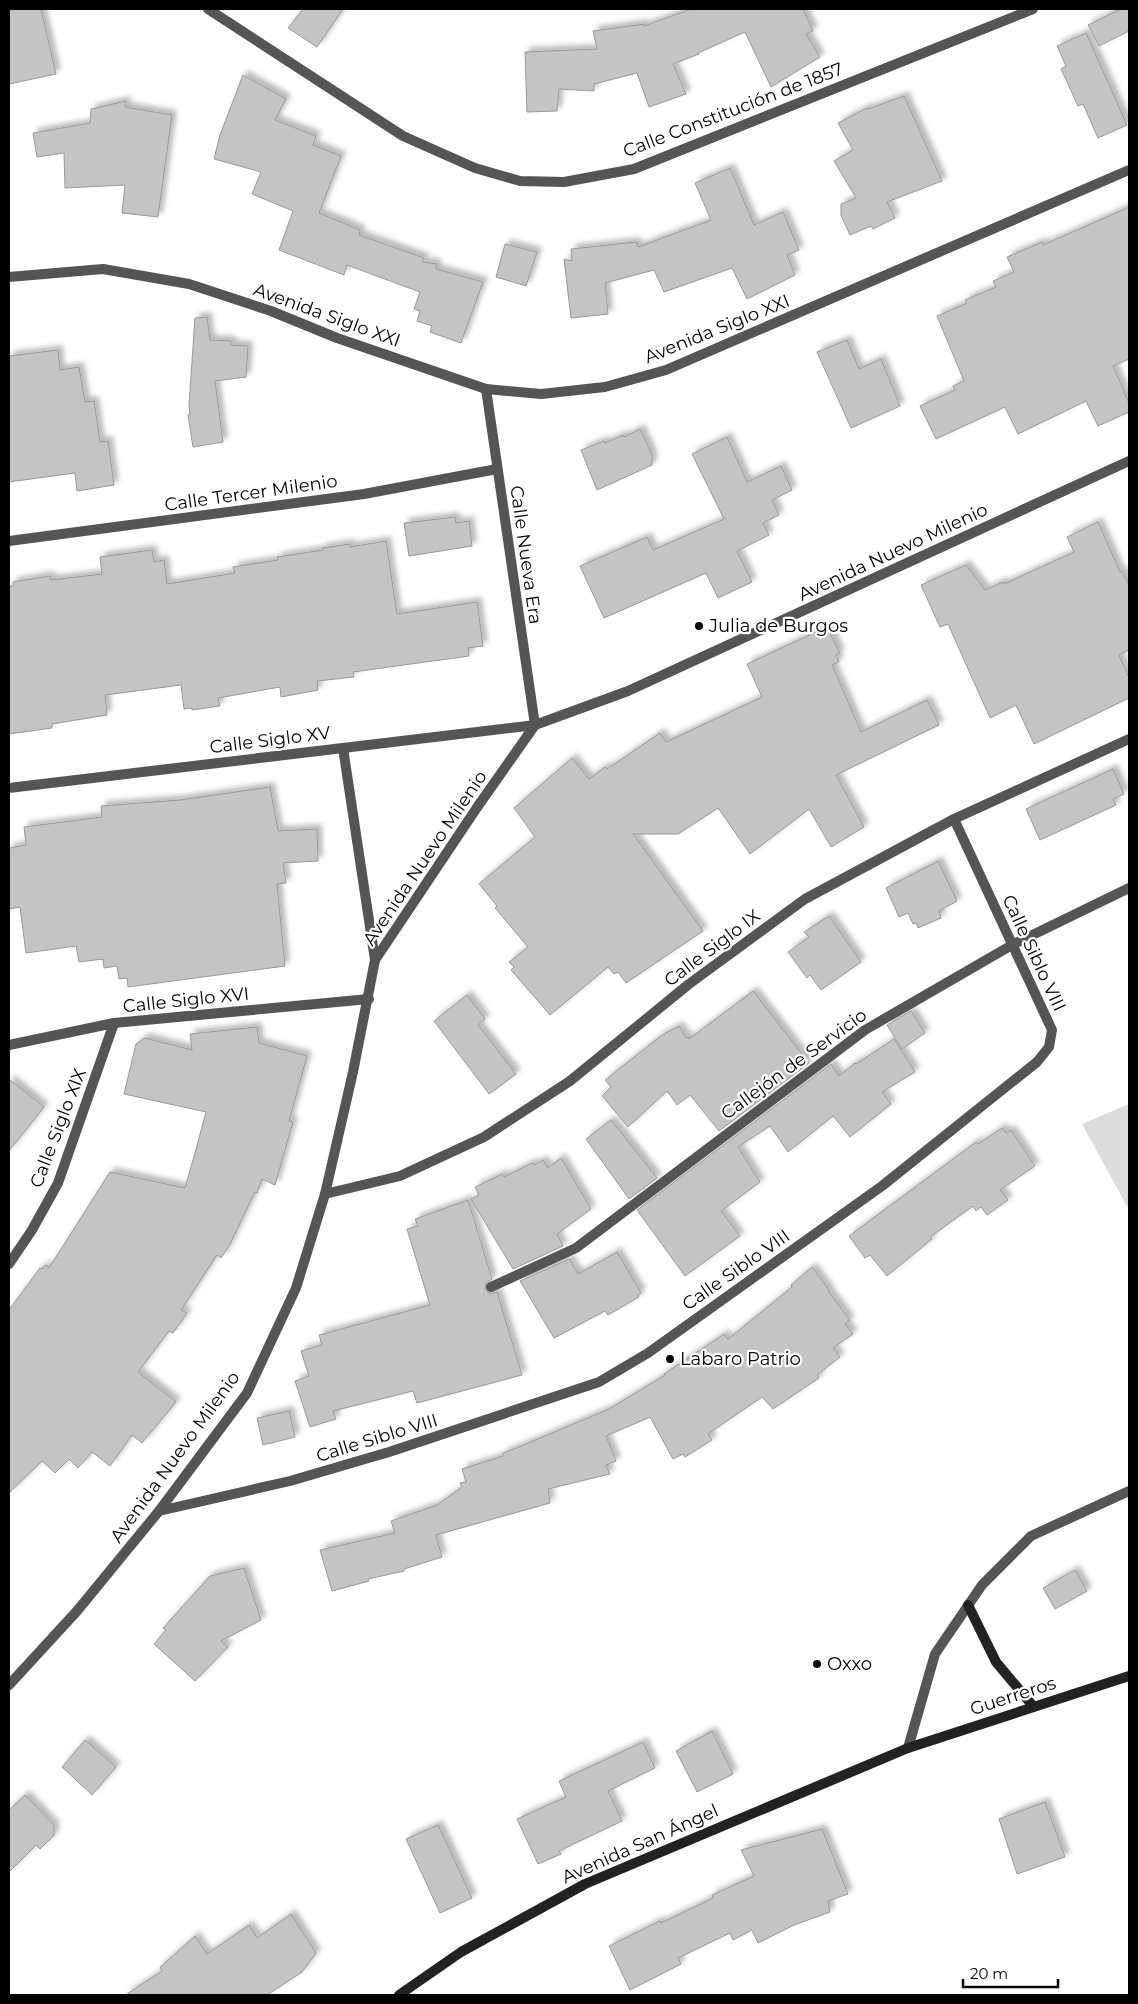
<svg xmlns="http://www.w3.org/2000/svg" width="1138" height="2004" font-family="Montserrat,sans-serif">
<defs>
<filter id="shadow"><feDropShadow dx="4.5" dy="-4.5" stdDeviation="2.5" flood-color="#0004"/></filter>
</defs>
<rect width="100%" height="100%" fill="#fff"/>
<!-- green -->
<polygon fill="#dcdcdc" points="1129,1104 1129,1210 1082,1124"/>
<!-- building -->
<g fill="#c4c4c4" stroke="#999" filter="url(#shadow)">
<polygon points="9,9 41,9 56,74 9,84"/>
<polygon points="303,9 343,9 317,47 288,28"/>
<polygon points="691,9 803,9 813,31 806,34 820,57 771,87 745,32 698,53 699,54 673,64 686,94 649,107 637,73 594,84 594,91 559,89 557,111 527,112 525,52 597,49 593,31 644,24 644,26"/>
<polygon points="1121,9 1129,9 1129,31 1099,46 1088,25"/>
<polygon points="1086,33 1127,125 1098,138 1083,104 1078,106 1061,69 1066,66 1057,46"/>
<polygon points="243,75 286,99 275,120 316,136 313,145 341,156 319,213 360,230 359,235 424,258 422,262 437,264 436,269 483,282 461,343 430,332 432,326 417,321 420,311 414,309 420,292 347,265 344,275 279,250 293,211 252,194 261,172 214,159 220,135"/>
<polygon points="904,96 942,181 887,202 895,218 873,229 871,226 850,235 841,215 841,204 856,198 834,161 853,150 838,123 867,108 868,109"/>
<polygon points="126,101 125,107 172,115 158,217 122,213 125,185 65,188 64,153 37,157 33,133 90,123 91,109"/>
<polygon points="730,168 754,225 783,212 799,250 787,255 795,275 747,299 732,268 664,292 654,270 605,283 608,314 571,318 564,259 572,261 571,249 636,242 638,247 711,220 695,183"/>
<polygon points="1129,207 1129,359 1113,366 1129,403 1129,412 1098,426 1086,401 1018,434 1005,407 936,439 920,406 955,390 953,386 964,381 937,316 967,303 965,300 996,287 993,281 1014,272 1007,257 1042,242 1043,245"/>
<polygon points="505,244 537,252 526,286 496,277"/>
<polygon points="207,317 210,340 231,341 231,345 248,346 246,377 215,381 223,442 193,447 188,415 190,415 189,405 195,318"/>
<polygon points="847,340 859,369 881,359 900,406 851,428 817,352"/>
<polygon points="58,350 60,370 79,367 85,402 94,401 100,442 108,441 114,485 77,491 75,473 9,482 9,356"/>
<polygon points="640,429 652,455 652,465 597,490 581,450 604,441 605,443 623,435 624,437"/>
<polygon points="727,437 747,482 781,466 792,490 772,500 779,515 763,523 769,535 737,551 752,582 718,598 706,573 604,618 580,566 647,537 653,550 724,519 692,454"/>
<polygon points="455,517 456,523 469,521 472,546 409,556 404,523"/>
<polygon points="1098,522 1120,572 1122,571 1129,585 1129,650 1119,655 1129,678 1129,698 1034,744 1016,705 990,718 948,624 940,627 921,585 966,565 985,590 1003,582 1004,584 1074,552 1067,537"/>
<polygon points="386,541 397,614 477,602 483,646 468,648 469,656 353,672 354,677 317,681 318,690 281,697 280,687 218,698 220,706 192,710 192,708 184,709 181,685 105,695 107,715 52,724 52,728 9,734 9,586 13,586 13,582 50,576 51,580 102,574 100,557 152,550 154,562 164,560 167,584 235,573 233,567 278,560 277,557 323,550 322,548 350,544 350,547"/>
<polygon points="827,627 840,653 836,655 839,662 832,665 861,732 927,700 939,725 836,775 864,827 831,847 809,809 750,854 718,808 678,834 633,834 703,931 626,983 618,972 614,974 608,967 550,1015 511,970 514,967 509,962 528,947 495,908 497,906 479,884 535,837 514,808 572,758 589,779 605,767 607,769 660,733 666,742 762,697 747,664"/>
<polygon points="1113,769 1124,794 1113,799 1116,805 1040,840 1026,809"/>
<polygon points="270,787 278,831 317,829 318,861 283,863 286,883 277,884 285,966 128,987 127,978 119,979 117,966 104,968 103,959 79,962 76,946 26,953 20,907 9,909 9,848 26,845 24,827 102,817 101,806 180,800"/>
<polygon points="938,861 957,901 939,911 941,918 918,928 916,923 913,924 908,913 899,917 886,888"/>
<polygon points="829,916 861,962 821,990 810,975 807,978 788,952 809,937 804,932"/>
<polygon points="753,991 809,1063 719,1131 690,1095 677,1105 667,1091 628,1127 602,1096 611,1087 605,1080 662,1035 679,1026 686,1038 688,1037 689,1039"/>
<polygon points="467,995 485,1019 478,1025 516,1074 489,1094 434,1021"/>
<polygon points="911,1011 925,1033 902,1049 887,1025"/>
<polygon points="257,1027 259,1043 307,1056 289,1121 293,1122 275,1185 262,1179 257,1193 255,1192 229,1246 221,1258 217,1255 181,1310 187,1313 173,1333 169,1331 138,1372 176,1402 142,1443 132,1435 110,1466 92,1452 78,1468 69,1459 55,1473 42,1461 9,1493 9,1310 40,1268 42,1269 46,1265 49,1268 110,1172 185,1188 195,1153 206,1112 124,1094 136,1044 145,1038 192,1050 190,1034"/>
<polygon points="894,1039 915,1072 882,1092 891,1104 850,1137 833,1116 788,1152 770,1126 738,1147 760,1182 721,1211 740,1236 685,1276 637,1210 831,1064 839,1076 855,1063 856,1064"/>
<polygon points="9,1079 44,1107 9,1151"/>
<polygon points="611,1120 657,1178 629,1199 586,1139"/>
<polygon points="1002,1128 1006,1133 1011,1130 1035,1166 1000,1190 1008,1200 987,1215 981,1207 976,1211 973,1206 930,1237 932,1239 887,1276 870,1255 865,1258 849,1236 976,1142 978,1144"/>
<polygon points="561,1158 591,1209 557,1234 563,1246 513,1269 471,1199 479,1195 475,1187 502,1174 504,1177 532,1163 534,1165 543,1160 548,1168"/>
<polygon points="468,1200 492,1279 486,1283 485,1289 490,1294 497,1292 522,1375 417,1403 413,1391 333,1411 336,1419 310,1427 295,1381 309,1376 301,1351 322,1345 319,1335 430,1305 407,1229 418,1226 415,1219"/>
<polygon points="617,1252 641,1293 638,1295 639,1297 608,1315 605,1311 554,1338 520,1281 569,1259 578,1274"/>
<polygon points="812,1267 829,1290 828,1291 850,1320 845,1324 853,1334 833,1348 840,1357 817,1375 819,1378 773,1409 762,1397 708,1434 712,1440 685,1457 683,1454 673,1459 650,1417 606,1436 616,1461 606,1465 610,1474 548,1489 550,1503 436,1535 442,1557 404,1569 404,1571 368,1579 369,1581 332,1591 320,1550 395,1533 391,1521 437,1505 462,1487 460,1483 466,1482 462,1469 503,1456 503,1453 514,1449 609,1409 665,1375 664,1374 724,1334 728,1339 792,1287 791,1285"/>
<polygon points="289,1411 295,1437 263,1445 257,1418"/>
<polygon points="244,1568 261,1620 221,1641 228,1647 195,1681 154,1644 166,1630 163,1628 210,1576"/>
<polygon points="1075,1570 1087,1591 1055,1609 1043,1588"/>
<polygon points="712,1731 733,1774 697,1792 676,1751"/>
<polygon points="85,1740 116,1767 92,1795 62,1767"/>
<polygon points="643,1742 655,1768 608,1791 622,1821 559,1851 561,1854 538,1864 517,1819 566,1797 559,1781"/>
<polygon points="25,1795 54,1825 54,1835 40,1849 36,1845 9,1872 9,1810"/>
<polygon points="1045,1802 1065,1857 1017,1874 999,1819"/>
<polygon points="438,1825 472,1898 440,1913 406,1839"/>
<polygon points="822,1829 848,1894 828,1901 830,1912 794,1925 758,1943 752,1930 733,1940 730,1933 678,1958 681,1964 630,1990 609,1946 660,1921 661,1923 713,1898 712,1895 754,1876 741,1850"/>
<polygon points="291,1914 316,1953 302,1972 267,1995 125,1995 162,1971 160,1967 195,1936 207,1954 249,1925 257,1938"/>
</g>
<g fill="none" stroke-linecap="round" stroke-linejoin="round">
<!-- minor -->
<g stroke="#555" stroke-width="10">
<polyline points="208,9 403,136 475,168 520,181 564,182 634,169 1033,9"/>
<polyline points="9,277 103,269 189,284 271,311 337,338 486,389 541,394 605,387 666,370 1129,170"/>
<polyline points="9,541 364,494 497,469"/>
<polyline points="343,748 375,960"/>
<polyline points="9,788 535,725 486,389"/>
<polyline points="9,1045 114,1023 369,999"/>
<polyline points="325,1194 400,1176 484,1137 570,1081 689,984 805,899 954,819 1129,739"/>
<polyline points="9,1264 32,1230 58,1183 114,1023"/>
<polyline points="491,1287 576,1248 865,1030 1012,945 1129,888"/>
<polyline points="159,1511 290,1481 389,1452 599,1382 648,1353 882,1186 1037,1062 1049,1047 1052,1030 954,819"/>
</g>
<!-- tertiary -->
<g stroke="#555" stroke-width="10">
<polyline points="9,1685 77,1611 159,1511 247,1393 296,1288 325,1194 353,1072 375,960 478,806 535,725 628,691 1129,461"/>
<polyline points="908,1748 935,1654 982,1585 1031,1536 1129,1491"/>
</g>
<!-- secondary -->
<g stroke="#222" stroke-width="10">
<polyline points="968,1605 996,1662 1033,1706"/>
<polyline points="399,1995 461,1952 585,1884 908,1748 1129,1676"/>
</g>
</g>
<!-- markers -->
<g fill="#000" stroke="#fff" stroke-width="2">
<circle cx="699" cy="626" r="5"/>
<circle cx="670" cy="1359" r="5"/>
<circle cx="817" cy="1664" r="5"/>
</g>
<g text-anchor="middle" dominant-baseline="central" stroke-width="4.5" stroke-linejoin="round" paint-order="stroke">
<!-- street labels -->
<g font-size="18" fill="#000" stroke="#fff">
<text transform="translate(733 110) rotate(-21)">Calle Constitución de 1857</text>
<text transform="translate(327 315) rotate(20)">Avenida Siglo XXI</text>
<text transform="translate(717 329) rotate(-22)">Avenida Siglo XXI</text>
<text transform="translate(251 493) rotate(-8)">Calle Tercer Milenio</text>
<text transform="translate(893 552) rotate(-25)">Avenida Nuevo Milenio</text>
<text transform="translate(526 555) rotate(82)">Calle Nueva Era</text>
<text transform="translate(270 740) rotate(-7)">Calle Siglo XV</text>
<text transform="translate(425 858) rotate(-56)">Avenida Nuevo Milenio</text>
<text transform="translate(712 948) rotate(-37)">Calle Siglo IX</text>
<text transform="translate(1034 953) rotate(65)">Calle Siblo VIII</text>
<text transform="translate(186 1000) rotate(-6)">Calle Siglo XVI</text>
<text transform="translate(794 1064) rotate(-36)">Callejón de Servicio</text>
<text transform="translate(58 1128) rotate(-69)">Calle Siglo XIX</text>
<text transform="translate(736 1270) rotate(-35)">Calle Siblo VIII</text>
<text transform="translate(377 1438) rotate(-17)">Calle Siblo VIII</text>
<text transform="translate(175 1457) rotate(-54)">Avenida Nuevo Milenio</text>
<text transform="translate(1013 1696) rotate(-18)">Guerreros</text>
<text transform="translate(640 1844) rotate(-24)">Avenida San Ángel</text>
</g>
<!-- poi labels -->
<g font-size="18" fill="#000" stroke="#fff" text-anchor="start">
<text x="709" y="626">Julia de Burgos</text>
<text x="680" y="1359">Labaro Patrio</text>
<text x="827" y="1664">Oxxo</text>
</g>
</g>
<!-- border -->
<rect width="1138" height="2004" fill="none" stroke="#000000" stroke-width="20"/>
<!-- scale -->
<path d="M963 1979v8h95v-8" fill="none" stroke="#000000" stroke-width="2.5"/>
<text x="970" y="1979" font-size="15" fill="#000000" stroke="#ffffff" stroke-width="4" paint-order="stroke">20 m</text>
</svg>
